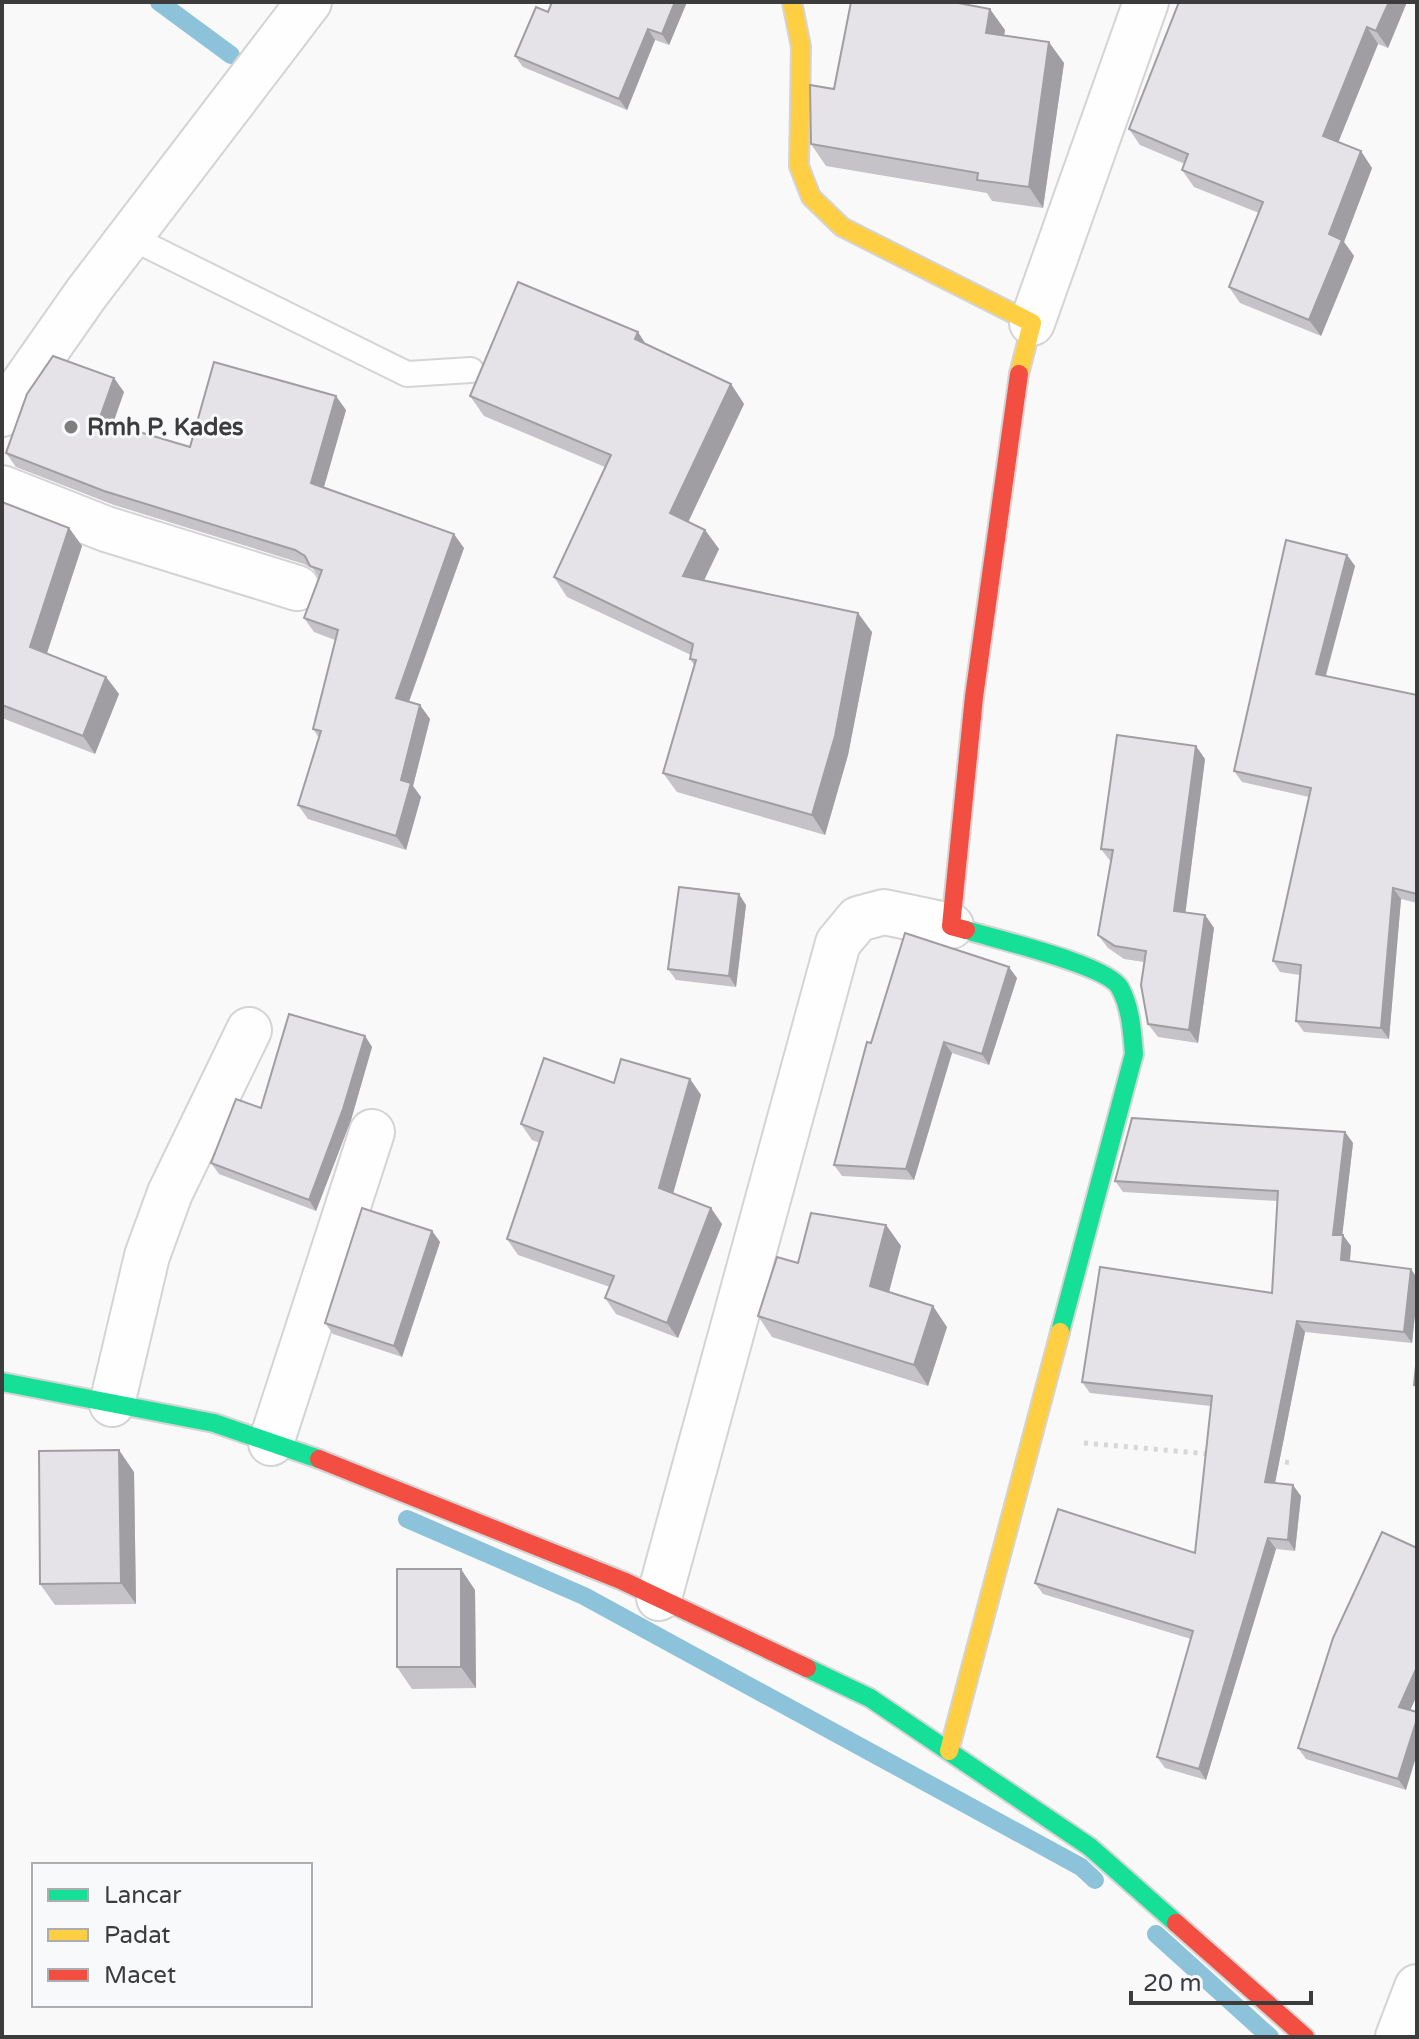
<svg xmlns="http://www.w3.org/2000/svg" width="1419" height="2039" font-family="'Varela Round',sans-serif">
<rect width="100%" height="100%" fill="#f9f9fa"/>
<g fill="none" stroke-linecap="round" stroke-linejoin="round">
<!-- stream -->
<g stroke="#8cc3db" stroke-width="18">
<polyline points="159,2 231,55"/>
<polyline points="407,1519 584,1596 1081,1867 1095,1880"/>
<polyline points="1156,1934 1270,2037"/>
</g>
<defs>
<polyline id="lane" points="130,237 407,374 471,370"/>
<g id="street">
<polyline points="1032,323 1146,2"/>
<polyline points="2,414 86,294 309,2"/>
<polyline points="2,488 106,529 297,588"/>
<polyline points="112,1404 147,1256 170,1193 249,1030"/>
<polyline points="271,1443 372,1132"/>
<polyline points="659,1598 838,943 858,919 884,912 951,926"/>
<polyline points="1398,2037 1417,1987"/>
</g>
<g id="fast">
<path d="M966,930C995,939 1108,965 1120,988C1131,1008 1132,1032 1134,1054L1060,1332"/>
<polyline points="2,1382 214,1423 319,1459"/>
<polyline points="807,1668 870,1698 1090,1847 1176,1923"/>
</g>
<g id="slow">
<polyline points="792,2 801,47 799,166 811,197 842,227 1032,323 1019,374"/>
<polyline points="949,1751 1060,1332"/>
</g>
<g id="jam">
<polyline points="966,930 951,926 974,697 1019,374"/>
<polyline points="319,1459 623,1581 807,1668"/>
<polyline points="1176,1923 1305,2037"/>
</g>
</defs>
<!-- lane casing -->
<use href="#lane" stroke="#d4d4d5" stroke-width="28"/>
<!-- street casing -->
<use href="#street" stroke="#d4d4d5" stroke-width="48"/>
<!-- fast casing -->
<use href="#fast" stroke="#d4d4d5" stroke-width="22"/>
<!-- slow casing -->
<use href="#slow" stroke="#d4d4d5" stroke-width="22"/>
<!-- jam casing -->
<use href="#jam" stroke="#d4d4d5" stroke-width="22"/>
<!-- path -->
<g stroke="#d7d7d8" stroke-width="5" stroke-dasharray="4 6" stroke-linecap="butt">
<polyline points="1084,1443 1210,1454"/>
<polyline points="1275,1461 1293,1463"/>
</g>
<!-- lane -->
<use href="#lane" stroke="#fefefe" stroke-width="24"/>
<!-- street -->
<use href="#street" stroke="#fefefe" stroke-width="44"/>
<!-- fast -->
<use href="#fast" stroke="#16e098" stroke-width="18"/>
<!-- slow -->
<use href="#slow" stroke="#ffcf43" stroke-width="18"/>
<!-- jam -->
<use href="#jam" stroke="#f24e42" stroke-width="18"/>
</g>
<!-- wall -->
<g fill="#c5c2c8">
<polygon points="687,2 669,45 655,40 627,110 523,67 515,56 548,12"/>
<polygon points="1407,2 1388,48 1378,44 1338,142 1372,168 1344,242 1354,256 1321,336 1240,303 1229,287 1259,213 1194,187 1182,170 1185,164 1140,145 1129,129"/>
<polygon points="1005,30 1004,35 1064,63 1043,208 992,201 987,193 826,166 811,144 834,89"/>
<polygon points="646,345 731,384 744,404 688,522 705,530 719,549 704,580 872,632 848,755 825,835 677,792 663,773 694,665 690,659 691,655 567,597 554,577 605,467 484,416 470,396"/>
<polygon points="124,392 113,424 190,447 346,410 324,487 464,548 409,702 430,719 413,786 421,797 406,850 308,819 298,805 319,738 313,729 335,640 314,632 304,618 319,578 313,569 304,564 114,505 16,467 6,453"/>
<polygon points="2,502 69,528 82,546 47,653 106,677 119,694 95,754 2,718"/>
<polygon points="1347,555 1355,566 1326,676 1417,695 1417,903 1401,899 1389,1039 1304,1032 1296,1021 1300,975 1280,972 1273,961 1309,797 1242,782 1234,771"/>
<polygon points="1205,759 1185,912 1205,915 1214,928 1198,1043 1158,1037 1148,1024 1144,962 1124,959 1108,948 1098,935 1111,862 1101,849"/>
<polygon points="746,905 736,987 676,980 668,969"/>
<polygon points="1017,978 989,1065 952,1053 914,1180 842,1176 834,1165 871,1043"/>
<polygon points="365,1036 372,1047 351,1120 316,1211 219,1174 211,1163 261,1108"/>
<polygon points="690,1079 701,1095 673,1194 722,1224 678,1338 616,1314 605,1298 610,1287 518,1255 507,1239 540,1143 532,1140 521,1124 614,1083"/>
<polygon points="1345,1132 1353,1143 1342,1235 1351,1246 1350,1261 1417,1278 1417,1295 1412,1343 1305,1332 1275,1483 1301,1496 1295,1551 1276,1549 1206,1780 1165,1768 1157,1757 1191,1639 1043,1594 1035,1583 1195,1553 1211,1406 1090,1393 1082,1382 1272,1293 1278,1201 1123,1192 1115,1181"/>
<polygon points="886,1225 901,1246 889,1292 947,1327 928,1386 772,1337 758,1316 798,1263"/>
<polygon points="432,1231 440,1242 402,1357 333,1334 325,1323"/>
<polygon points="134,1472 136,1604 55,1605 40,1584"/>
<polygon points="1417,1548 1417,1695 1410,1710 1406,1790 1306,1759 1298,1748"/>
<polygon points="475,1590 476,1688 412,1689 397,1667"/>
</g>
<!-- shaded-wall -->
<g fill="#a09ea2">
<polygon points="675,2 687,2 669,45 662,34"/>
<polygon points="1389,2 1407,2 1388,48 1376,31"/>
<polygon points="990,9 1005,30 1001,54 986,33"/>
<polygon points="1367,27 1378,44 1334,153 1323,136"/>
<polygon points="648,29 655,40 627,110 619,99"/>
<polygon points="1049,42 1064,63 1043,208 1029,187"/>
<polygon points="1361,151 1372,168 1344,242 1354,256 1321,336 1309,320 1329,234"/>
<polygon points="638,332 651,352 635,339"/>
<polygon points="114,378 124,392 109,434 99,420"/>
<polygon points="731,384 744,404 683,533 670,513"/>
<polygon points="336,396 346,410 321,497 311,483"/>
<polygon points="69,528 82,546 43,665 30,647"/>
<polygon points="705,530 719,549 697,595 683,576"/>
<polygon points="454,534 464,548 405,712 396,698"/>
<polygon points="1347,555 1355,566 1323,685 1316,674"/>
<polygon points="858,613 872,632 848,755 825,835 812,815"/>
<polygon points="106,677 119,694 95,754 83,736"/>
<polygon points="420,705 430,719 413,786 421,797 406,850 396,836 401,780"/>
<polygon points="1196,746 1205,759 1184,924 1174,911"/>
<polygon points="1393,888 1401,899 1389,1039 1381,1028"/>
<polygon points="739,894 746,905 736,987 729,976"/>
<polygon points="1205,915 1214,928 1198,1043 1189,1030"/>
<polygon points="1009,967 1017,978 989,1065 982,1054"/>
<polygon points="365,1036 372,1047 351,1120 316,1211 309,1200"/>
<polygon points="944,1042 952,1053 914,1180 906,1169"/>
<polygon points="690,1079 701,1095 670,1204 659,1188"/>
<polygon points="1345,1132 1353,1143 1341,1246 1333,1235"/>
<polygon points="711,1208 722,1224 678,1338 667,1323"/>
<polygon points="886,1225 901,1246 885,1307 870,1286"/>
<polygon points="432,1231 440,1242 402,1357 394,1346"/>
<polygon points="1343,1235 1351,1246 1349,1271 1341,1260"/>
<polygon points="1411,1269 1417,1278 1417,1295 1412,1343 1404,1332"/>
<polygon points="933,1306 947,1327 928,1386 914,1365"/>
<polygon points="1297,1321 1305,1332 1273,1493 1265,1482"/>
<polygon points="119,1450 134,1472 136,1604 121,1583"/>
<polygon points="1293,1485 1301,1496 1295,1551 1288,1540"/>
<polygon points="1268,1538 1276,1549 1206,1780 1199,1769"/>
<polygon points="461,1569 475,1590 476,1688 461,1667"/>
<polygon points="1417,1667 1417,1695 1407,1718 1399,1707"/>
<polygon points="1417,1719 1417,1754 1406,1790 1398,1779"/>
</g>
<!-- building -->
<g fill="#e5e2e8" stroke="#a09ea2" stroke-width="2">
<polygon points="552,2 675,2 662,34 648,29 619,99 515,56 536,7 548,12"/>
<polygon points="851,2 953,2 990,9 986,33 1049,42 1029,187 977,180 978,173 811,144 810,85 834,89"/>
<polygon points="1179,2 1389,2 1376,31 1367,27 1323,136 1361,151 1329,234 1342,240 1309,320 1229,287 1263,202 1182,170 1188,154 1129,129"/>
<polygon points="518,282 638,332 635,339 731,384 670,513 705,530 683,576 858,613 835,736 812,815 663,773 696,660 690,659 693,644 554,577 611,455 470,396"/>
<polygon points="53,356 114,378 99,420 190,447 214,362 336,396 311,483 454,534 396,698 420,705 401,780 411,783 396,836 298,805 321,731 313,729 338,630 304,618 322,570 310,566 305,556 295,550 104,491 6,453 27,394"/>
<polygon points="2,502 69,528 30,647 106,677 83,736 2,705"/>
<polygon points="1286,540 1347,555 1316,674 1417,695 1417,894 1393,888 1381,1028 1296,1021 1301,965 1273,961 1311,788 1234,771"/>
<polygon points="1117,735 1196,746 1174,911 1205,915 1189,1030 1148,1024 1141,985 1146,951 1115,946 1098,935 1113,850 1101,849"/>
<polygon points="679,887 739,894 729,976 668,969"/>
<polygon points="905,933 1009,967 982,1054 944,1042 906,1169 834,1165 867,1042 871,1043"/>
<polygon points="289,1014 365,1036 343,1109 309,1200 211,1163 236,1099 261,1108"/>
<polygon points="544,1058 614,1083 621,1059 690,1079 659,1188 711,1208 667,1323 605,1298 614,1276 507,1239 543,1132 521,1124"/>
<polygon points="1132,1118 1345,1132 1333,1235 1343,1235 1341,1260 1411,1269 1404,1332 1297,1321 1265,1482 1293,1485 1288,1540 1268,1538 1199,1769 1157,1757 1193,1631 1035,1583 1058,1509 1195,1553 1212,1396 1082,1382 1100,1267 1272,1293 1278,1191 1115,1181"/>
<polygon points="362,1208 432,1231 394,1346 325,1323"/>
<polygon points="811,1213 886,1225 870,1286 933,1306 914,1365 758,1316 777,1257 798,1263"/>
<polygon points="1417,1356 1417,1386 1414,1385"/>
<polygon points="119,1450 121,1583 40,1584 39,1451"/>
<polygon points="1382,1532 1417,1548 1417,1667 1399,1707 1417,1712 1417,1719 1398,1779 1298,1748 1333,1638"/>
<rect x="397" y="1569" width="64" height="98"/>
</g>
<!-- markers -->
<circle fill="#7e7e7f" stroke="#f8f9fb" stroke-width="3" cx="71" cy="427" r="8"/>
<g text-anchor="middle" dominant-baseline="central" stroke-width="6" stroke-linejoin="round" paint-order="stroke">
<!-- poi labels -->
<g font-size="24" font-weight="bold" fill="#3c3c3d" stroke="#f8f9fb" text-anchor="start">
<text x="87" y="427">Rmh P. Kades</text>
</g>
</g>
<!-- border -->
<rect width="1419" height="2039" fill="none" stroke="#3c3c3d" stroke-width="8"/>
<!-- legend -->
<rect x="32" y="1863" width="280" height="144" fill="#f8f9fb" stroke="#adadaf" stroke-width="2"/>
<rect x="48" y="1889" width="40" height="12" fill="#16e098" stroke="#adadaf" stroke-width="2"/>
<text x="104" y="1903" font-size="24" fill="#3c3c3d">Lancar</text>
<rect x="48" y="1929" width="40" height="12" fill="#ffcf43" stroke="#adadaf" stroke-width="2"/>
<text x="104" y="1943" font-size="24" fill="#3c3c3d">Padat</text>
<rect x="48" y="1969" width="40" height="12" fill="#f24e42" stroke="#adadaf" stroke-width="2"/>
<text x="104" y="1983" font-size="24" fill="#3c3c3d">Macet</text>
<!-- scale -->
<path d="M1131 1991v12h180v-12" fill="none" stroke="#3c3c3d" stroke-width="4"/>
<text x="1143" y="1991" font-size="24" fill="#3c3c3d" stroke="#f8f9fb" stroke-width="6" paint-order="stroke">20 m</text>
</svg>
